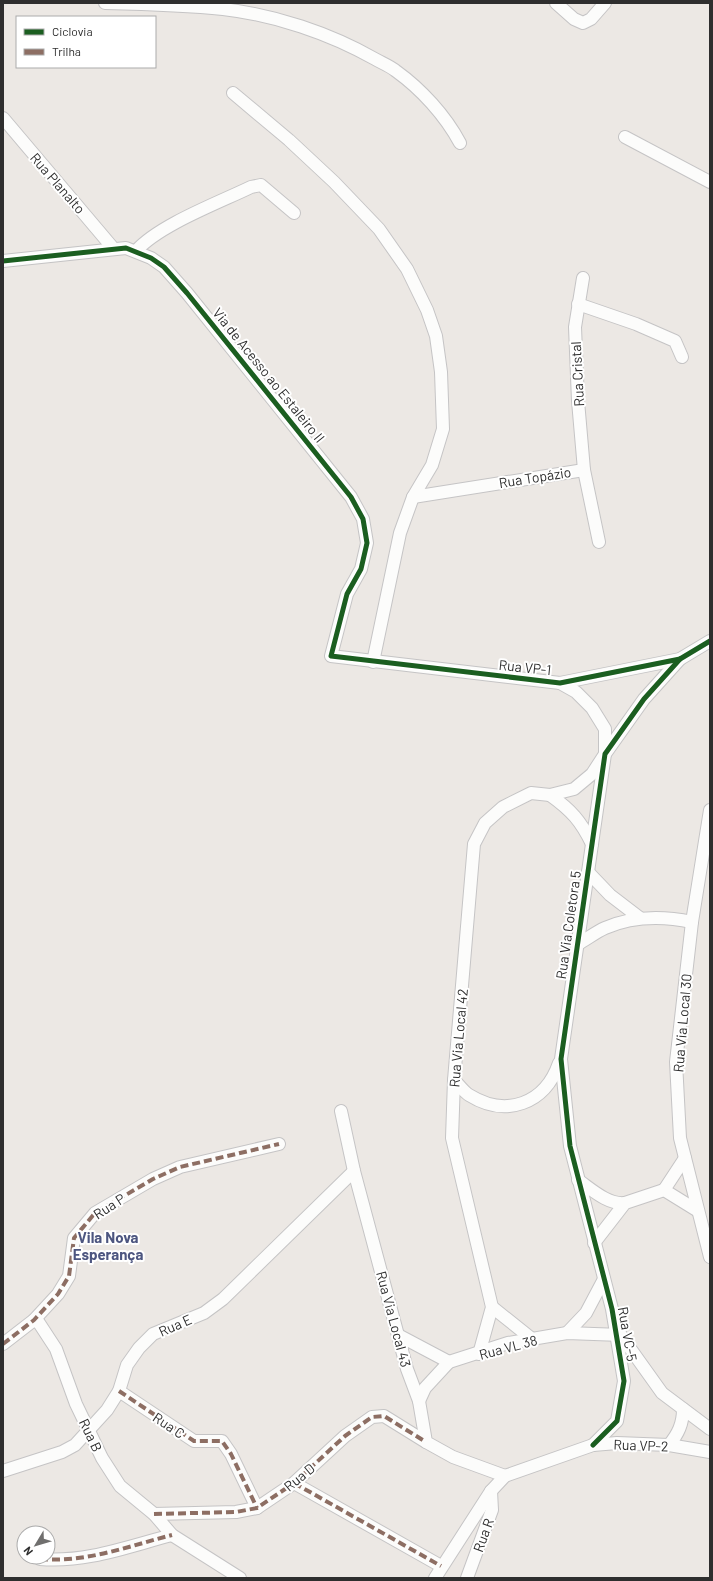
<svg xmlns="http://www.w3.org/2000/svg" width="713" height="1581" font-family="Barlow,sans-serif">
<rect width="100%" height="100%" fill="#ece8e4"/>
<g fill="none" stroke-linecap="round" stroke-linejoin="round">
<defs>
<g id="minor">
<path d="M105,3C145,4 184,5 223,9C275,15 329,33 375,59C382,63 390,66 396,71C421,89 445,115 460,143"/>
<polyline points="556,3 574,19 583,23 591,19 605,3"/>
<polyline points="233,93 289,140 334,182 379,229 407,269 427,310 436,336 441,372 443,429 432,465 413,497 400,533 373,662"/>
<polyline points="3,118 113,248"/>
<polyline points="625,137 710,182"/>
<path d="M136,251C159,225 218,203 251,187L261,185L294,213"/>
<polyline points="3,261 126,248 151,258 164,267 187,293 351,497 363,519 367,543 361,569 347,594 331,656 560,683 680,659 710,641"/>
<polyline points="583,278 575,327 578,401 584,470 599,542"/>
<polyline points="578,304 636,324 675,341 682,357"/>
<polyline points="413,497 584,470"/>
<path d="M550,795C571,810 581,821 592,844"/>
<polyline points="710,810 692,922 676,1062 680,1138 710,1257"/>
<polyline points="588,872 610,895 640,918"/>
<path d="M578,944C587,939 596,932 605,928C633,916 663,916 692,922"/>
<path d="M454,1080C459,1085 464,1092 469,1095C506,1118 545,1104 559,1063"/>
<polyline points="341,1111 354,1171 407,1369 419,1401 426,1442 453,1457 505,1476"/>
<path d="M578,1180C591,1189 608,1205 625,1203"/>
<polyline points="664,1190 685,1158"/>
<polyline points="594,1243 625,1203 664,1190 698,1211"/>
<polyline points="492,1307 532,1339"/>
<polyline points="34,1320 39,1323 56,1349 76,1404 102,1458 120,1486 154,1514 172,1535 240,1578"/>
<polyline points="617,1330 662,1393 710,1429"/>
<polyline points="567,1333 586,1313 604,1279"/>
<polyline points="398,1335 449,1362"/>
<polyline points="3,1344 34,1320 58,1294 69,1276 74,1238 95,1213 153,1179 180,1167 279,1144"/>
<polyline points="479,1354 492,1307 452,1138 454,1080 474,844 485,823 503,807 531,793 550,795 574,789 592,774 605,754 605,729 592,708 576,692 560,683"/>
<polyline points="449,1362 508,1343 567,1333 621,1335"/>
<polyline points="119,1391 194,1441 222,1441 231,1454 257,1508"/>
<polyline points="419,1401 425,1388 449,1362"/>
<polyline points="593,1445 617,1421 624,1381 612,1309 570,1146 561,1059 605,754 644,699 680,659"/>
<path d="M669,1445C678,1434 683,1424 683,1409"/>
<polyline points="3,1471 62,1452 75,1445 107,1410 119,1391 127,1365 139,1348 153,1334 204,1313 223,1299 354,1171"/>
<polyline points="294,1483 441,1566"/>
<polyline points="154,1514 236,1512 257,1508 294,1483 345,1436 372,1417 384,1416 426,1442"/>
<path d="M40,1559C86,1563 129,1546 172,1535"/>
<polyline points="435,1578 491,1491 505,1476 593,1445 617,1443 669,1445 710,1452"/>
<polyline points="467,1578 492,1510 491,1491"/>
</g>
</defs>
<!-- minor casing -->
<use href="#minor" stroke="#c5c4c5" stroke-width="14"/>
<!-- minor -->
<use href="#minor" stroke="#fcfcfb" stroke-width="12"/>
<!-- quiet -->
<g stroke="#8d6e63" stroke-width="4" stroke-dasharray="8 4" stroke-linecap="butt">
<polyline points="3,1344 34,1320 58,1294 69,1276 74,1238 95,1213 153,1179 180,1167 279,1144"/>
<polyline points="119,1391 194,1441 222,1441 231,1454 257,1508"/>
<polyline points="294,1483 441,1566"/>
<polyline points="154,1514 236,1512 257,1508 294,1483 345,1436 372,1417 384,1416 426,1442"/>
<path d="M40,1559C86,1563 129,1546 172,1535"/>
</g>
<defs>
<g id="cycleway">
<polyline points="3,261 126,248 151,258 164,267 187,293 351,497 363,519 367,543 361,569 347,594 331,656 560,683 680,659 710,641"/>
<polyline points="593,1445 617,1421 624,1381 612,1309 570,1146 561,1059 605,754 644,699 680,659"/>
</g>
</defs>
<!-- cycleway casing -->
<use href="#cycleway" stroke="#fff" stroke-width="8"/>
<!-- cycleway -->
<use href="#cycleway" stroke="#1b5e20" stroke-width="5"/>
</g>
<g text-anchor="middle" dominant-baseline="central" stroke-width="4" stroke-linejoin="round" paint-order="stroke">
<!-- street labels -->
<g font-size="14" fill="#2e2e2e" stroke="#fff">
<text transform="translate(58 183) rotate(49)">Rua Planalto</text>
<text transform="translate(577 374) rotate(-93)">Rua Cristal</text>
<text transform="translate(269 375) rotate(51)">Via de Acesso ao Estaleiro II</text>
<text transform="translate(535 477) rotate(-9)">Rua Topázio</text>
<text transform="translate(525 667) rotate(6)">Rua VP-1</text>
<text transform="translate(568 925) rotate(-82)">Rua Via Coletora 5</text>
<text transform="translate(682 1023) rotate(-85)">Rua Via Local 30</text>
<text transform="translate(458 1038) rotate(-85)">Rua Via Local 42</text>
<text transform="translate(109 1206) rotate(-33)">Rua P</text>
<text transform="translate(394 1319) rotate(75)">Rua Via Local 43</text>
<text transform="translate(175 1325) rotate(-24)">Rua E</text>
<text transform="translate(628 1334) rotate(80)">Rua VC-5</text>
<text transform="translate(508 1347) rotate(-15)">Rua VL 38</text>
<text transform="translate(169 1425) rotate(34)">Rua C</text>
<text transform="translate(91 1435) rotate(64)">Rua B</text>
<text transform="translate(641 1445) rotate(2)">Rua VP-2</text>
<text transform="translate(299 1477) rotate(-39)">Rua D</text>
<text transform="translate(483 1535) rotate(-70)">Rua R</text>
</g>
<!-- neighbourhood labels -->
<g font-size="15" font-weight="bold" fill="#4d5680" stroke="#fff">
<text x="108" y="1237">Vila Nova<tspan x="108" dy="17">Esperança</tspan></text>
</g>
</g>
<!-- border -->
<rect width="713" height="1581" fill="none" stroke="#2e2e2e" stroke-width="8"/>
<!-- legend -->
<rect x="16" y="16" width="140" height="52" fill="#ffffff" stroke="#ababab"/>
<rect x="24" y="29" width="20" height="6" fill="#1b5e20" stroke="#ababab"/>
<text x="52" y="36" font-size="12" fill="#2e2e2e">Ciclovia</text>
<rect x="24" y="49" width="20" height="6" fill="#8d6e63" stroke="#ababab"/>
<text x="52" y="56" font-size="12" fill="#2e2e2e">Trilha</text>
<!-- north arrow -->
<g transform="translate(36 1545) rotate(232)"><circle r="19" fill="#ffffff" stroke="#ababab"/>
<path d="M0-3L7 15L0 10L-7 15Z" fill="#706f6e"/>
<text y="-6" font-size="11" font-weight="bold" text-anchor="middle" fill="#2e2e2e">N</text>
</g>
</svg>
